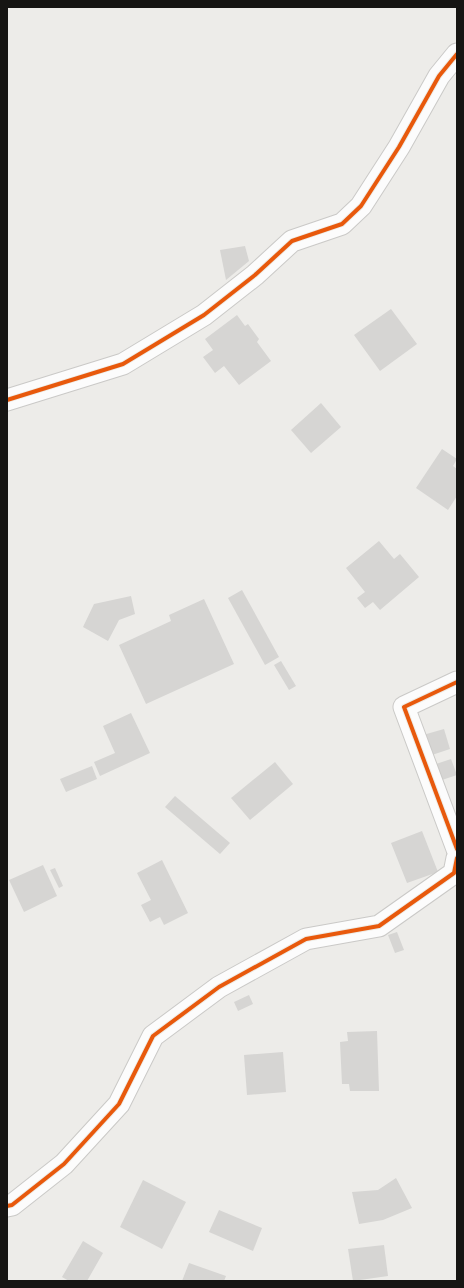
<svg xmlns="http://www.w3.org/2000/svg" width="464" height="1288" font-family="Spectral,serif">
<rect width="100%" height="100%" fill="#edece9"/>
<!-- building -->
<g fill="#d6d5d3">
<polygon points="245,246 249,261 226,280 220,250"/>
<polygon points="391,309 417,344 380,371 354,335"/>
<polygon points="237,315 245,326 248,324 259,339 257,342 271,361 239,385 224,366 215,373 203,357 213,350 205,339"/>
<polygon points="321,403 341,427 311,453 291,430"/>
<polygon points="442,449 457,459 453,466 457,469 457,496 448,510 416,488"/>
<polygon points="379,541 394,559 400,554 419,577 380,610 373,602 365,608 357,598 365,592 346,568"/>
<polygon points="242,590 279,657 265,665 228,598"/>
<polygon points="131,596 135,614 119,620 108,641 83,627 94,604"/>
<polygon points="204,599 234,664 146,704 119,645 171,621 169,615"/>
<polygon points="281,661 296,686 289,690 274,665"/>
<polygon points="131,713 150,753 100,776 94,762 115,753 103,726"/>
<polygon points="444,729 450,749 429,756 423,735"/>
<polygon points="451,759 457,775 442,780 436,764"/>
<polygon points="275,762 293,784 250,820 231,798"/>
<polygon points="92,766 97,779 66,792 60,779"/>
<polygon points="175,796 230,843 220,854 165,807"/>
<polygon points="422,831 438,872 407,883 391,843"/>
<polygon points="162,860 188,913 164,925 160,917 150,922 141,905 151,900 137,873"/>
<polygon points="43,865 57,896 24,912 9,880"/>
<polygon points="55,868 63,886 59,888 50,870"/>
<polygon points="397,932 404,950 395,953 388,935"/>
<polygon points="249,995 253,1004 238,1011 234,1002"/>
<polygon points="377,1031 379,1091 350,1091 349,1084 342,1084 340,1042 348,1041 347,1032"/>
<polygon points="283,1052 286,1092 247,1095 244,1055"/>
<polygon points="396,1178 412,1208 383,1220 359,1224 352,1192 378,1190"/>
<polygon points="143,1180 186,1202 162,1249 120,1227"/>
<polygon points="219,1210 262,1228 253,1251 209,1232"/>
<polygon points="83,1241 103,1253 87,1281 69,1281 62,1277"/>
<polygon points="384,1245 388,1276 353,1281 348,1249"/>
<polygon points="189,1263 226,1276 224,1281 182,1281"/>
</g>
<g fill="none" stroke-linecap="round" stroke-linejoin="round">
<defs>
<g id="street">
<polyline points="7,400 123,364 204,315 255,275 292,241 342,224 361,206 399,147 439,76 457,54"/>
<polyline points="457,682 404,707 457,849"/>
<polyline points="7,1206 12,1205 64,1164 119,1104 153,1036 219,987 306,939 379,926 454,873 457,858"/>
</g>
</defs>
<!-- street casing -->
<use href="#street" stroke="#cac9c7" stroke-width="23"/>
<!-- street -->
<use href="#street" stroke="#fcfcfc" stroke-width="21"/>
<defs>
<g id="cycleway">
<polyline points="7,400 123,364 204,315 255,275 292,241 342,224 361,206 399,147 439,76 457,54"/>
<polyline points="457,682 404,707 457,849"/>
<polyline points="7,1206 12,1205 64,1164 119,1104 153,1036 219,987 306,939 379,926 454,873 457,858"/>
</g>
</defs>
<!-- cycleway casing -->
<use href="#cycleway" stroke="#eeede8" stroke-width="6"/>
<!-- cycleway -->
<use href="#cycleway" stroke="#e8590c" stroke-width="4"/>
</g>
<!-- border -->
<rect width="464" height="1288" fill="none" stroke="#161513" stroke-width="16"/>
</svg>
